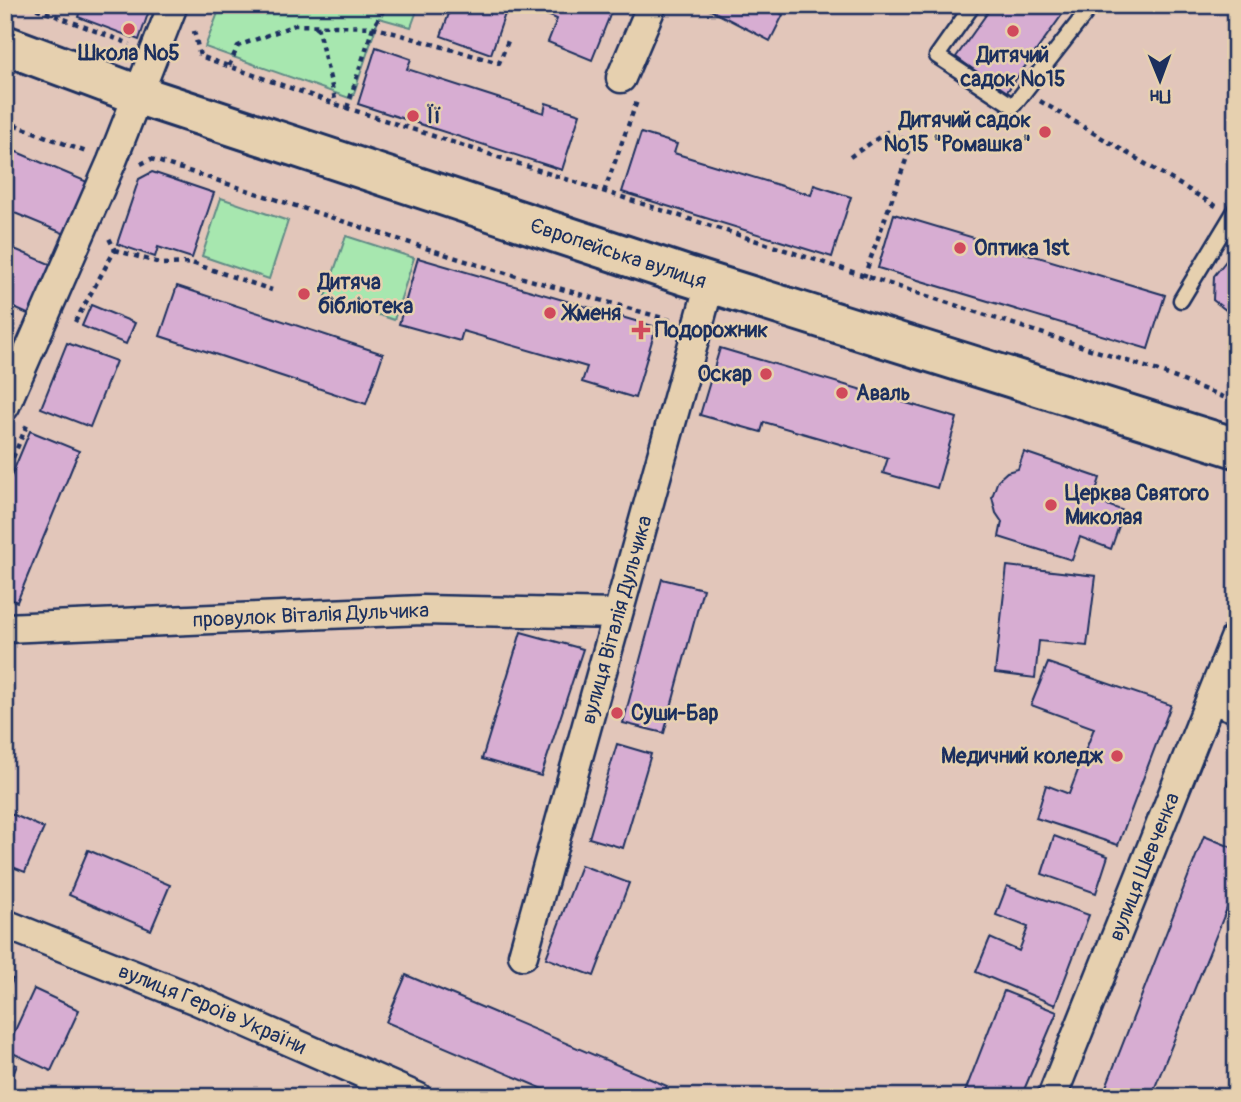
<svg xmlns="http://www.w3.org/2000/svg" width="1241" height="1102" font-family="Pangolin,sans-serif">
<rect width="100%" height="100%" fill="#e2c6ba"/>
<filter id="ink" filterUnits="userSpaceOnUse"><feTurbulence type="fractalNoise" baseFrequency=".0143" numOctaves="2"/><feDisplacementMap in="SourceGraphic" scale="14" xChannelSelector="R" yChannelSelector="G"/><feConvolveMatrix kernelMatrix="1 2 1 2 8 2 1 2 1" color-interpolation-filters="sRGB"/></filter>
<g filter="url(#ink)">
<!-- green -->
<g fill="#a7e7af" stroke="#618b86" stroke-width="2">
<polygon points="221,5 419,5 411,27 379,18 352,99 205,47"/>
<polygon points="221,198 288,221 269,279 202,256"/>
<polygon points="346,236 414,258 394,320 325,297"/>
</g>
<!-- building -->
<g fill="#d7add2" stroke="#1b2f5e" stroke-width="2">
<polygon points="82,5 151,5 139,40 78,17"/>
<polygon points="452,5 508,5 491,54 441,36"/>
<polygon points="524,5 614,5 592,60 548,42 557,19"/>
<polygon points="701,5 772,5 771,8 783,15 770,41"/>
<polygon points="993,5 1069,5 1006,93 956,57"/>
<polygon points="376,47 411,59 407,69 544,113 546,103 580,114 562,170 358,104"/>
<polygon points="641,133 677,144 674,153 811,195 814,185 851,197 832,257 622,192"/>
<polygon points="5,147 92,184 70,236 5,209"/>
<polygon points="152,172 214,193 192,258 158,247 155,257 117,244 139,179"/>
<polygon points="894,214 1165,295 1148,349 878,268"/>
<polygon points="5,245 52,265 30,315 5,304"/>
<polygon points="1229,257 1236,262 1236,318 1213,300 1214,276"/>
<polygon points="418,258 656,327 635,398 582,382 587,367 463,331 460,341 399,324"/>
<polygon points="177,286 383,354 366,404 160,336"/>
<polygon points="91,305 135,323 126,344 82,326"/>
<polygon points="67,343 116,361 90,427 41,408"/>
<polygon points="720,348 957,418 937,488 883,473 888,458 764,422 761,432 700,415"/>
<polygon points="30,431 79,451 17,602 5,597 5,491"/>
<polygon points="1024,452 1100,478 1093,500 1124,511 1111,549 1080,537 1072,560 999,537 1002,522 996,513 992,497 998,480 1007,472 1018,469"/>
<polygon points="1007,566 1096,576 1087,646 1039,641 1035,678 995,673"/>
<polygon points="662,579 703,589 664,733 623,723"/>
<polygon points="521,632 583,649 541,776 482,759"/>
<polygon points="1048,663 1171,705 1118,845 1036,818 1046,785 1069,794 1094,728 1031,705"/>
<polygon points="617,744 651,754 623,848 589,838"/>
<polygon points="1236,764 1236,788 1227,784"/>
<polygon points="5,811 44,828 25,872 5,864"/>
<polygon points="1054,836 1108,856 1096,893 1042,874"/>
<polygon points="1204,836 1236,849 1236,886 1151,1097 1102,1097"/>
<polygon points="88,850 170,885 151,930 69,895"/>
<polygon points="581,865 629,883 594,976 546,958"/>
<polygon points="1007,886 1089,915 1055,1005 976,972 990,938 1019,951 1028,927 996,915"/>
<polygon points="406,975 667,1086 662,1097 562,1097 386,1022"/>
<polygon points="5,977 13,979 5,1000"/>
<polygon points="34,989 79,1010 51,1071 6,1050"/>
<polygon points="1004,991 1057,1012 1021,1097 963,1097"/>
<polygon points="5,1060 17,1065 6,1092 5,1092"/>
</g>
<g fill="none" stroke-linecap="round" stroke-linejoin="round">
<defs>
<g id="lane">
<polyline points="973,5 937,56 1013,106 1092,5"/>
<polyline points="1181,300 1236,209"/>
</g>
<g id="street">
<polyline points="621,78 652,5"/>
<polyline points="5,406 112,161 173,5"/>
<path id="s1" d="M5,628L422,610L617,614"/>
<polyline points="1211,699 1236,708"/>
<path id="s2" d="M5,924L196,1000L417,1097"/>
<path id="s3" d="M523,955L710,283"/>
<path id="s4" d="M1052,1097L1236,636"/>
</g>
<g id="secondary">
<path id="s5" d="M5,45L139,95L687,276L1236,448"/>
</g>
</defs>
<!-- lane casing -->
<use href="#lane" stroke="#1b2f5e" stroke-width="19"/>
<!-- street casing -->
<use href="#street" stroke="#1b2f5e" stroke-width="33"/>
<!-- secondary casing -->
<use href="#secondary" stroke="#1b2f5e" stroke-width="44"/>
<!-- path -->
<g stroke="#1b2f5e" stroke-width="4.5" stroke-dasharray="5 5" stroke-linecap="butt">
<polyline points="27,5 130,44"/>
<polyline points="317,26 336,103"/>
<polyline points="194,31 200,56 347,108 1158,371 1236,402"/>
<polyline points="229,66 238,46 295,25 373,27 499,63 508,41"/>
<polyline points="1040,101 1216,206"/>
<polyline points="347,108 373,27 387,5"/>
<polyline points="5,121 86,152"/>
<polyline points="850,157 887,132 912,143 864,277"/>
<polyline points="141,164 151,159 478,265 673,321"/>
<polyline points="604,192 637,101"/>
<polyline points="115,250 163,264 192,263 272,290"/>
<polyline points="75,322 115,250 109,238"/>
<polyline points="5,476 27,425"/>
</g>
<!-- lane -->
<use href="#lane" stroke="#e6d0af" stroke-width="14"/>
<!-- street -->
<use href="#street" stroke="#e6d0af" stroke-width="28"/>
<!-- secondary -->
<use href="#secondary" stroke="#e6d0af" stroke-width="38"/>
</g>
</g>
<!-- markers -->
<g fill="#d1495b" stroke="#e6d0af" stroke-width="2.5">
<circle cx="129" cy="29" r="7"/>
<circle cx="1013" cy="31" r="7"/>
<circle cx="413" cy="116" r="7"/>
<circle cx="1045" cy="132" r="7"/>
<circle cx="960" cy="248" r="7"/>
<circle cx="304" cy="294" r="7"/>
<circle cx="550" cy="313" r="7"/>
<path d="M637.5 319.5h7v7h7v7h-7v7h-7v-7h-7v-7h7z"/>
<circle cx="766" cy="374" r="7"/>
<circle cx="842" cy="393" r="7"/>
<circle cx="1051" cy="505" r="7"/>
<circle cx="617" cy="713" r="7"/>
<circle cx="1117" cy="756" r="7"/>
</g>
<g text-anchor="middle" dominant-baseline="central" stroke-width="5" stroke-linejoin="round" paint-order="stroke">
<!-- poi labels -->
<g font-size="21" font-weight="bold" fill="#1b2f5e" stroke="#e6d0af" text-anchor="start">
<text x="129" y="53" text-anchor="middle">Школа №5</text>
<text x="1013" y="55" text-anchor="middle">Дитячий<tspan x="1013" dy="24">садок №15</tspan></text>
<text x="427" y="116">Її</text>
<text x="1031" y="120" text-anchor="end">Дитячий садок<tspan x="1031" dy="24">№15 "Ромашка"</tspan></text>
<text x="974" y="248">Оптика 1st</text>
<text x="318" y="282">Дитяча<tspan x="318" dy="24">бібліотека</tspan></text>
<text x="564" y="313">Жменя</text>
<text x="655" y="330">Подорожник</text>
<text x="752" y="374" text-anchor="end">Оскар</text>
<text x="856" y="393">Аваль</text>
<text x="1065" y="493">Церква Святого<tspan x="1065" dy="24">Миколая</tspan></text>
<text x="631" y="713">Суши-Бар</text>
<text x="1103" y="756" text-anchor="end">Медичний коледж</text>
</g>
<!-- street labels -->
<g font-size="21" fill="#1b2f5e" stroke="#e6d0af">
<text stroke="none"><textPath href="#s5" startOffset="648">Європейська вулиця</textPath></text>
<text stroke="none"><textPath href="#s1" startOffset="306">провулок Віталія Дульчика</textPath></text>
<text stroke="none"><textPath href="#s3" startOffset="348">вулиця Віталія Дульчика</textPath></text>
<text stroke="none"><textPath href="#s4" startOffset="248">вулиця Шевченка</textPath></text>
<text stroke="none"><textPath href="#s2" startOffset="224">вулиця Героїв України</textPath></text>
</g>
</g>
<!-- margin -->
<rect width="1241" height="1102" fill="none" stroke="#e6d0af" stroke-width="28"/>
<rect x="14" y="14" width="1213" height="1074" fill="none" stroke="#1b2f5e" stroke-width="2.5" filter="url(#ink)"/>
<!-- north arrow -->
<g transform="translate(1160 80) rotate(179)" stroke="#e6d0af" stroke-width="5" paint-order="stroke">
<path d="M0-5L12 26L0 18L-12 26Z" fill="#1b2f5e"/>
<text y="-10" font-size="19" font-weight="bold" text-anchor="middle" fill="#1b2f5e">Пн</text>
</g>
</svg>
